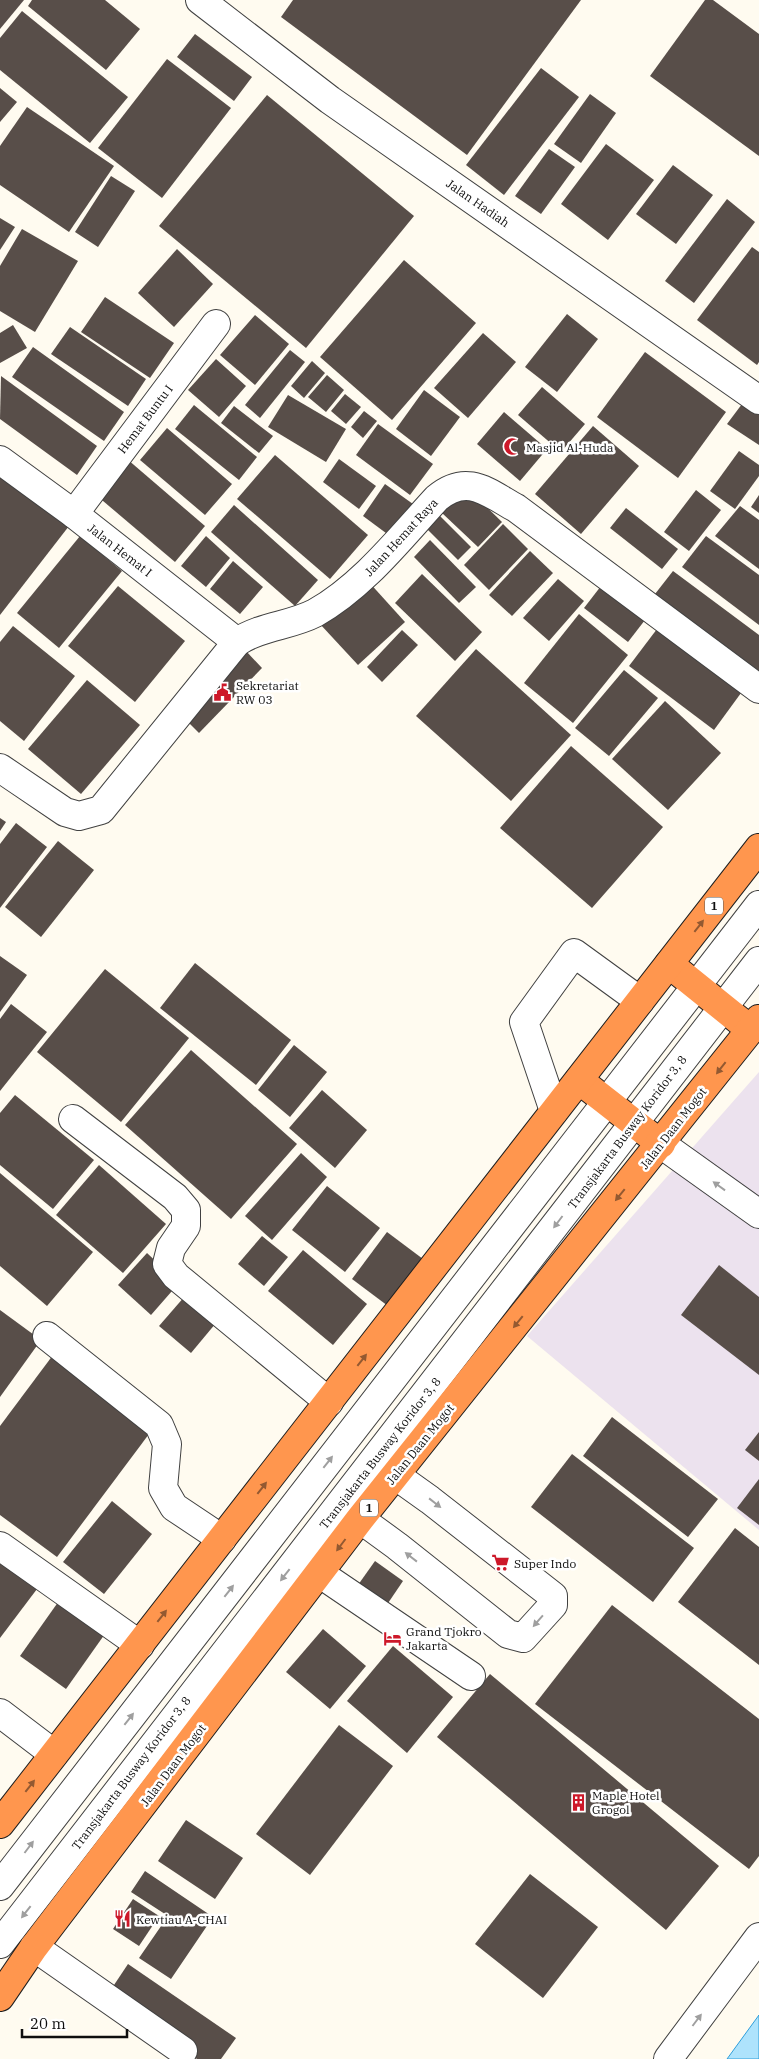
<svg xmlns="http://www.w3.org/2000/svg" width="759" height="2059" font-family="'IBM Plex Serif',serif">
<rect width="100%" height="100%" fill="#fffbf0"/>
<!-- industrial -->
<polygon fill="#ece2ee" points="759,1072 759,1530 527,1336"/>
<!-- water -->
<polygon fill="#aee3fc" stroke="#2e9edb" points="759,2015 759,2059 727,2059"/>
<!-- building -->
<g fill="#584e49">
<polygon points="0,0 24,0 0,29"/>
<polygon points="32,0 105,0 140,29 106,70 28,6"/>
<polygon points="293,0 581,0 467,155 281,17"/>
<polygon points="705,0 713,0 759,34 759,156 650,76"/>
<polygon points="22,11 128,97 90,143 0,70 0,38"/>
<polygon points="195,34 252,77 234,101 177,57"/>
<polygon points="167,59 231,108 162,198 98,148"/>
<polygon points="541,68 579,97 504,195 466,165"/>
<polygon points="0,88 17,102 0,122"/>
<polygon points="590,94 616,113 581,163 554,144"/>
<polygon points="267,95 414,216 306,348 159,226"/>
<polygon points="27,107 114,166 69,232 0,185 0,146"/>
<polygon points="606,144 654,180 608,240 561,204"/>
<polygon points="549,149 575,167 541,214 515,196"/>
<polygon points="673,165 713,195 676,244 636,214"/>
<polygon points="111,176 135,191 98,247 75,232"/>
<polygon points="727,199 755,222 694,303 665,281"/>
<polygon points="0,218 15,227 0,250"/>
<polygon points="22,229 78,261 35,332 0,311 0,266"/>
<polygon points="752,247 759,252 759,362 757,365 697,320"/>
<polygon points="177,249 213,284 174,327 138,293"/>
<polygon points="404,260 476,323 392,420 320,357"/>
<polygon points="105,297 174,343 150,378 81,332"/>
<polygon points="567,314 598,339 557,392 525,367"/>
<polygon points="255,315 289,344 255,385 220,355"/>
<polygon points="13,325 27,348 0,363 0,333"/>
<polygon points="70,327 146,379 128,406 51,354"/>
<polygon points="483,333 516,362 468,418 434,388"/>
<polygon points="33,347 124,412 104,441 12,377"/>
<polygon points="290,350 305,362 260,418 245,405"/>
<polygon points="645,352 726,412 678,478 597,417"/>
<polygon points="216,359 246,386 219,417 188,390"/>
<polygon points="312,361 325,373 304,398 291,386"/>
<polygon points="327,375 344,390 326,412 308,397"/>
<polygon points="1,376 97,446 77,475 0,419"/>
<polygon points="542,387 585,424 561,452 518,415"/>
<polygon points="424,390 460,417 431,456 396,429"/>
<polygon points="345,394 361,407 346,424 331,411"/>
<polygon points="288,395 346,429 326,462 268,427"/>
<polygon points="742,404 759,415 759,445 727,424"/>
<polygon points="194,405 257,457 239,480 175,429"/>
<polygon points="234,406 273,436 259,453 221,423"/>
<polygon points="364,411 377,421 363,438 351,427"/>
<polygon points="504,412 547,449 520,481 477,444"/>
<polygon points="378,424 433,464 410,495 356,455"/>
<polygon points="593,426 639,466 581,534 535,494"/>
<polygon points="167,428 232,484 205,515 140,460"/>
<polygon points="739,451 759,465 759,476 735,509 710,491"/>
<polygon points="275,455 368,535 330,579 237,499"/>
<polygon points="127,459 205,526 175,562 96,495"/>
<polygon points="339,459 376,486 359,509 323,482"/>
<polygon points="0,472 69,526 0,615"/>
<polygon points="385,484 413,504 390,536 363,516"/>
<polygon points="466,487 502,522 478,547 442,513"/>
<polygon points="696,490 721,510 689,551 664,532"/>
<polygon points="759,495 759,513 751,507"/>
<polygon points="234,505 318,580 295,606 211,532"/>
<polygon points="740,506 759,520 759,569 715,536"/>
<polygon points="626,508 678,549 662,569 610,528"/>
<polygon points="438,514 471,547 458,560 425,527"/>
<polygon points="503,524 528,549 489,590 464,565"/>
<polygon points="80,536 122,571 59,648 17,613"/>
<polygon points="206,536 230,558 206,587 181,566"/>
<polygon points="706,536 759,575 759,625 682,567"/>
<polygon points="430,540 476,587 459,603 414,557"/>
<polygon points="530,551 553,573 512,616 489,595"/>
<polygon points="233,561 263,587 240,614 210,589"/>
<polygon points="673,571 759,635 759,671 655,594"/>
<polygon points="422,574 482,632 455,661 395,603"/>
<polygon points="558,579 584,601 549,641 523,618"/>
<polygon points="367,580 405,622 358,665 320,624"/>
<polygon points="118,586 185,641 135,702 68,646"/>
<polygon points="601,586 645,620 628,642 584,608"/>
<polygon points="579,614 628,655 573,723 524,683"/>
<polygon points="13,626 75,676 24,741 0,721 0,642"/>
<polygon points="657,629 741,693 714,730 629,666"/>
<polygon points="402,630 418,645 382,682 367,667"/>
<polygon points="476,649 571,735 511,801 416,716"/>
<polygon points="246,651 262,668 199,733 183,717"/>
<polygon points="624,670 658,698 609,756 575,728"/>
<polygon points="87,680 140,725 81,794 28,749"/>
<polygon points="665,701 721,753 668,810 612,759"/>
<polygon points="571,746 663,827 592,908 500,828"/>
<polygon points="0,818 6,822 0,831"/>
<polygon points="16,823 47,847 0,908 0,844"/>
<polygon points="58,841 94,870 41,937 5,907"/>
<polygon points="0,956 27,975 0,1012"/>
<polygon points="195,963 291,1040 256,1085 160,1008"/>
<polygon points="105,969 189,1038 121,1122 37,1052"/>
<polygon points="11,1004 47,1032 0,1091 0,1019"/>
<polygon points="294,1045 327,1072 290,1117 258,1090"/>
<polygon points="191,1050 297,1144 231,1219 125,1125"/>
<polygon points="322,1090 367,1130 335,1168 289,1128"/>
<polygon points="15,1095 94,1160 53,1209 0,1165 0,1113"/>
<polygon points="301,1153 327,1177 272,1240 245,1216"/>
<polygon points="99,1165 166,1224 123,1273 56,1215"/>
<polygon points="0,1173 93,1252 47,1306 0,1266"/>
<polygon points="327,1186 380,1228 345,1272 292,1230"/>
<polygon points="387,1232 423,1259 388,1306 352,1279"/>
<polygon points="262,1236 288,1257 264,1286 238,1264"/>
<polygon points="303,1250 367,1304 333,1345 268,1291"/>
<polygon points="147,1253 179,1283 151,1315 118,1285"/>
<polygon points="719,1265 759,1297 759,1375 681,1315"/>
<polygon points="185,1296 216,1323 191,1353 159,1326"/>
<polygon points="0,1310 41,1340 0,1397"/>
<polygon points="56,1351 155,1426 57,1557 0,1515 0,1426"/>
<polygon points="612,1417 718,1499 688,1537 583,1456"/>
<polygon points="759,1432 759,1461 745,1450"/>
<polygon points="572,1454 694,1548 653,1602 531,1507"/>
<polygon points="759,1479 759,1525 737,1508"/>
<polygon points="112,1501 152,1534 104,1594 63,1562"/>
<polygon points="735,1528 759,1547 759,1665 678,1602"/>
<polygon points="1,1561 37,1589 0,1638 0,1563"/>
<polygon points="375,1561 403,1581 382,1612 353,1592"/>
<polygon points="61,1598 107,1631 66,1689 20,1656"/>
<polygon points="612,1605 759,1719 759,1856 749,1869 535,1704"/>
<polygon points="323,1629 366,1666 330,1709 286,1672"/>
<polygon points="393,1646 453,1697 407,1753 347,1701"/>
<polygon points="490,1674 719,1866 666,1930 437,1737"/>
<polygon points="339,1725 393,1766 310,1875 256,1834"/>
<polygon points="186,1820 243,1858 215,1899 158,1861"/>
<polygon points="145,1871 213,1917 171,1979 139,1958 168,1916 131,1892"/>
<polygon points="530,1874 598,1927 543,1998 475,1944"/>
<polygon points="133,1899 159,1916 139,1946 113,1929"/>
<polygon points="128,1964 236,2038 221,2059 197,2059 106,1997"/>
</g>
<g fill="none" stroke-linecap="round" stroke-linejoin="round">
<defs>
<g id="minor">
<polyline points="200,0 330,100 759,400"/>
<polyline points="0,460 74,514 237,642"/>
<polyline points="74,514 216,324"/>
<path d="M0,768L65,812L79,816L101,810L237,642C261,626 290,626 315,613C363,586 400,538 437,498C467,473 487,492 516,508L759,689"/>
<polyline points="554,1111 524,1022 574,953 640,1001"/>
<polyline points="73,1119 175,1197 186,1210 186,1226 171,1248 167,1264 176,1276 329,1402"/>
<polyline points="661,1144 759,1214"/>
<polyline points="47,1336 159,1425 167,1444 163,1488 174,1507 222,1539"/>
<polyline points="360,1519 397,1546 508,1634 523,1638 553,1605 553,1596 430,1500 395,1475"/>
<polyline points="0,1546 140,1645"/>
<polyline points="319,1573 471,1676"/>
<polyline points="0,1713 54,1754"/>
<polyline points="0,1886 759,905"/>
<polyline points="0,1944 759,961"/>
<polyline points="34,1947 183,2051"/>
<polyline points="668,2059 759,1937"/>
</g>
<g id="highway">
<polyline points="669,964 751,1030"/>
<polyline points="579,1080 661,1144"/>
<polyline points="0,1824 759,848"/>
<polyline points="0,1997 34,1947 360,1519 759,1019"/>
</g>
</defs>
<!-- minor casing -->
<use href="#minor" stroke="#414141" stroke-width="30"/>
<!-- highway casing -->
<use href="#highway" stroke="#1f1f1f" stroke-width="30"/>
<!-- minor -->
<use href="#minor" stroke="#fff" stroke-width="28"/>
<!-- highway -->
<use href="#highway" stroke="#ff964e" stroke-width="28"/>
</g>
<!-- one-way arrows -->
<defs><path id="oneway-solid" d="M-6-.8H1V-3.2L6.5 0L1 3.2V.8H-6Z" transform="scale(1.25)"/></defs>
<g fill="#935931">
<use href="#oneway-solid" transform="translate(699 926) rotate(-52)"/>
<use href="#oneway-solid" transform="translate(721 1068) rotate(128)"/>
<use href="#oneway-solid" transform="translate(620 1195) rotate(129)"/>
<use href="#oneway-solid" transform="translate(518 1322) rotate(129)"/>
<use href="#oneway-solid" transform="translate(362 1360) rotate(-52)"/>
<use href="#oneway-solid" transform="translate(262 1488) rotate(-52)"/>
<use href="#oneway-solid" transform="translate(341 1545) rotate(127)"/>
<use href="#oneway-solid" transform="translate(162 1616) rotate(-52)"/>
<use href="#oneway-solid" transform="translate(30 1786) rotate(-52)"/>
</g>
<g fill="#9f9f9f">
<use href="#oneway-solid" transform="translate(719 1186) rotate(-144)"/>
<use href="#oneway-solid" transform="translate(558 1222) rotate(127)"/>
<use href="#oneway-solid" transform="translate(328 1462) rotate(-52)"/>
<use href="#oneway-solid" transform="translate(435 1503) rotate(38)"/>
<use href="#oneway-solid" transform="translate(411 1557) rotate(-142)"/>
<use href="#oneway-solid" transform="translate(285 1575) rotate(128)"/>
<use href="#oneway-solid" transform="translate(229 1591) rotate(-52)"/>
<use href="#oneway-solid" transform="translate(538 1621) rotate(131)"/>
<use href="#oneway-solid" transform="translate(129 1719) rotate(-52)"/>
<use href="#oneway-solid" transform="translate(29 1847) rotate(-53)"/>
<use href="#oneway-solid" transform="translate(26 1912) rotate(128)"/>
<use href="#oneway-solid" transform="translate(697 2020) rotate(-53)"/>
</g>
<!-- icons -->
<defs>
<symbol id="mosque-bare" viewBox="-9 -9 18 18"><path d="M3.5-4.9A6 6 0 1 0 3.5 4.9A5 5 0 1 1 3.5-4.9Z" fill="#cd1829" stroke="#fff" stroke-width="2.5" paint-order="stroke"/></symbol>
<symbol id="civic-bare" viewBox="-9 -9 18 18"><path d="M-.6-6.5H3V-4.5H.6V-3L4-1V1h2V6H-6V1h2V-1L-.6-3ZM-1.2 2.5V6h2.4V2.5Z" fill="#cd1829" stroke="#fff" stroke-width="2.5" paint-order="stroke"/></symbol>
<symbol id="supermarket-bare" viewBox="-9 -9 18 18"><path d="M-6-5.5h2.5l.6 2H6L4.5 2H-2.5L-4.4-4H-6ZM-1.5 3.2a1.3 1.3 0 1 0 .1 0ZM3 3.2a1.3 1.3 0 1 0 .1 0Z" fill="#cd1829" stroke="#fff" stroke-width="2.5" paint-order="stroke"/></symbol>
<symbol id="hotel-bare" viewBox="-9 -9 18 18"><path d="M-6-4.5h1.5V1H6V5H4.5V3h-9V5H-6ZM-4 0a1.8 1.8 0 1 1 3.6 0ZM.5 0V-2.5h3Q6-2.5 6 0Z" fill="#cd1829" stroke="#fff" stroke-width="2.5" paint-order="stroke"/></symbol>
<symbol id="building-bare" viewBox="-9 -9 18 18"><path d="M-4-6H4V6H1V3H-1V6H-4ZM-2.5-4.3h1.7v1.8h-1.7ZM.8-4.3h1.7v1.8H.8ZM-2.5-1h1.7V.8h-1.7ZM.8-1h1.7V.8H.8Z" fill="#cd1829" stroke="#fff" stroke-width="2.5" paint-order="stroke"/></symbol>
<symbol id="restaurant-bare" viewBox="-9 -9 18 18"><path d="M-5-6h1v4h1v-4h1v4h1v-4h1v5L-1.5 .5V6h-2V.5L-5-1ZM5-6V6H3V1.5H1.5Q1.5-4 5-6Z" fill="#cd1829" stroke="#fff" stroke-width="2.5" paint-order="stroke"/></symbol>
</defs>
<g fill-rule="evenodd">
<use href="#mosque-bare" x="500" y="434" width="25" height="25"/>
<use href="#civic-bare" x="210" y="680" width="25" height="25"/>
<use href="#supermarket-bare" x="488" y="1550" width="25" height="25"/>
<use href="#hotel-bare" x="380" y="1626" width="25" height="25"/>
<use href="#building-bare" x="566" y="1790" width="25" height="25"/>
<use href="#restaurant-bare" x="110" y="1906" width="25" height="25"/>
</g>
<g text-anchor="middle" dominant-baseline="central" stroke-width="5" stroke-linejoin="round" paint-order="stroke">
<!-- shield labels -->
<g fill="#fff" stroke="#565656" stroke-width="1">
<rect x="705" y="897.5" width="18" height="17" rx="4"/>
<rect x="360" y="1499.5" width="18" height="17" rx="4"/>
</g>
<g font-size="11" font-weight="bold" fill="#0e0e0e">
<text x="714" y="906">1</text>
<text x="369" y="1508">1</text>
</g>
<!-- street labels -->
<g font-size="12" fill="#0e0e0e" stroke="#fff">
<text transform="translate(478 203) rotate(35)">Jalan Hadiah</text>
<text transform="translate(145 419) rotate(-53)">Hemat Buntu I</text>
<text transform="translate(401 537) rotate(-47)">Jalan Hemat Raya</text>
<text transform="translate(120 550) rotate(38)">Jalan Hemat I</text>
<text transform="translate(673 1128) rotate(-52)">Jalan Daan Mogot</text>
<text transform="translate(627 1132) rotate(-53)">Transjakarta Busway Koridor 3, 8</text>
<text transform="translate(420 1444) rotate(-51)">Jalan Daan Mogot</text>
<text transform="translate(380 1453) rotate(-52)">Transjakarta Busway Koridor 3, 8</text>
<text transform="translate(173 1765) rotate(-53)">Jalan Daan Mogot</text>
<text transform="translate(131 1773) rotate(-53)">Transjakarta Busway Koridor 3, 8</text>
</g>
<!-- poi labels -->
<g font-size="12" fill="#0e0e0e" stroke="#fff" text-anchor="start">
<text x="526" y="447">Masjid Al-Huda</text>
<text x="236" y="685">Sekretariat<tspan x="236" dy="14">RW 03</tspan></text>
<text x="514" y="1563">Super Indo</text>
<text x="406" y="1631">Grand Tjokro<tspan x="406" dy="14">Jakarta</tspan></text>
<text x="592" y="1795">Maple Hotel<tspan x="592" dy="14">Grogol</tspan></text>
<text x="136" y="1919">Kewtiau A-CHAI</text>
</g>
</g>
<!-- scale -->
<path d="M22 2029v8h105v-8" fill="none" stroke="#0e0e0e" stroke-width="2.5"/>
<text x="30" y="2029" font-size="15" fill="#0e0e0e" stroke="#ffffff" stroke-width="4" paint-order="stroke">20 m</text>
</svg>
